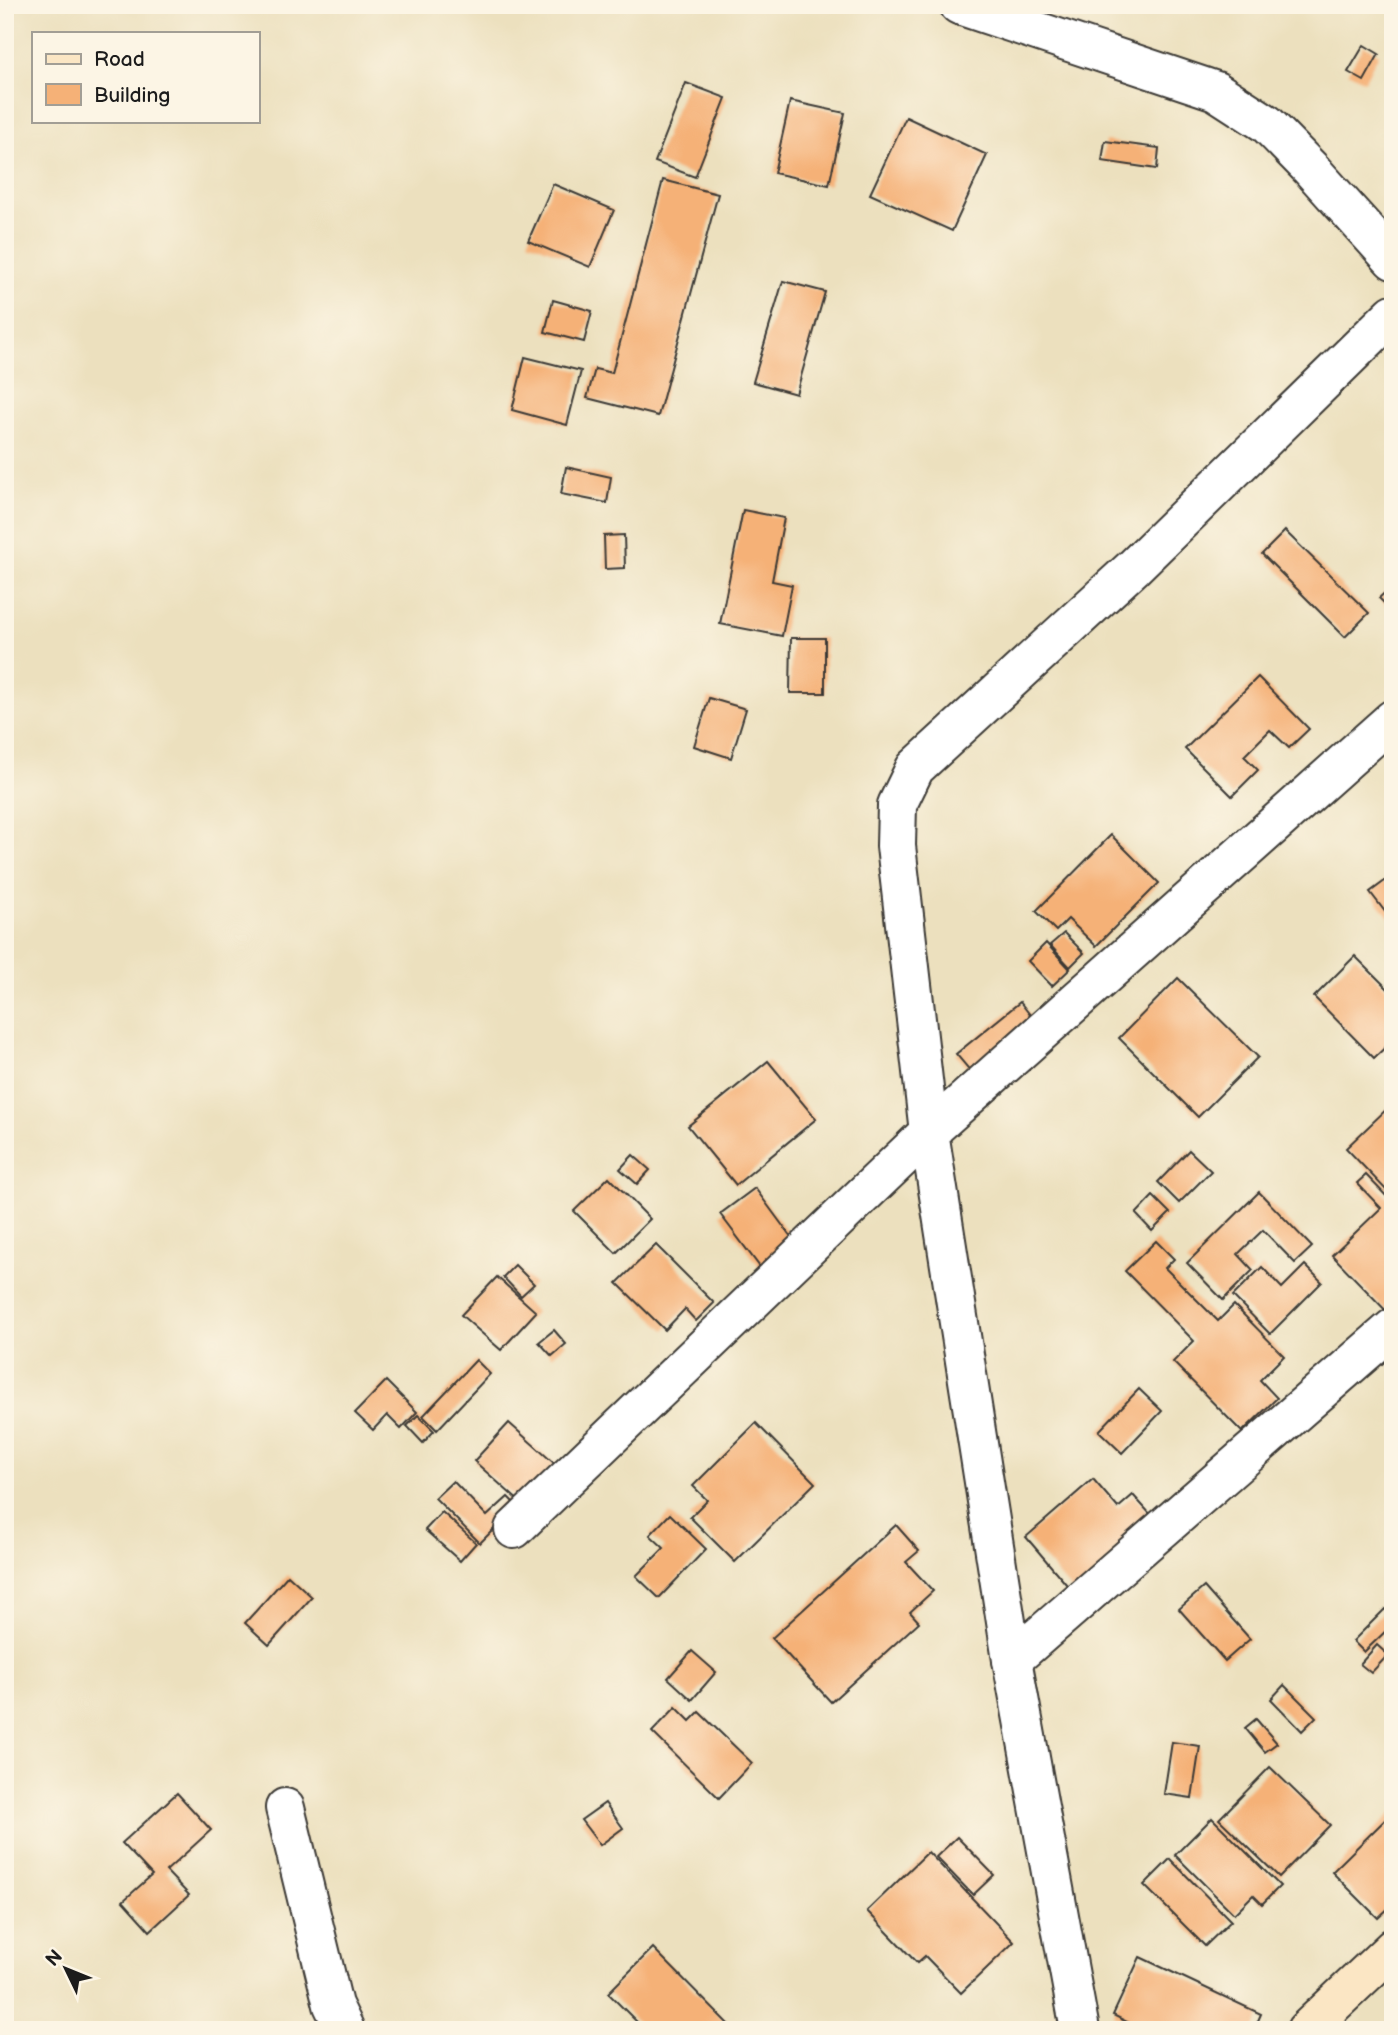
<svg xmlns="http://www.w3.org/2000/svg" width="1398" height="2035" font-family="'Balsamiq Sans',sans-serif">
<rect width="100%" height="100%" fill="#fcf5e5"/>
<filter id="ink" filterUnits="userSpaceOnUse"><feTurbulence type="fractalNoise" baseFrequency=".0143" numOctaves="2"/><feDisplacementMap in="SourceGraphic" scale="14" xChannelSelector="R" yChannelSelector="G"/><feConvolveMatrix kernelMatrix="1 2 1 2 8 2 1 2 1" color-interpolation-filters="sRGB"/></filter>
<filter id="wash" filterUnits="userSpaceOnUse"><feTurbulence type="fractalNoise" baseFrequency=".00686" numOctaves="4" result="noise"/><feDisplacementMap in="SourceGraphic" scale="28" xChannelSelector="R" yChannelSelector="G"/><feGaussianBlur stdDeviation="1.57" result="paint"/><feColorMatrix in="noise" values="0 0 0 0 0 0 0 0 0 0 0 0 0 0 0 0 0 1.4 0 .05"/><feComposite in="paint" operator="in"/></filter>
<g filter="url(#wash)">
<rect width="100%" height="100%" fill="#ece0be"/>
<g id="blocks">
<!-- building -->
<g fill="#f5b177">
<polygon points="1364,45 1379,54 1364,81 1348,72"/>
<polygon points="686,83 726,98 695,177 655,162"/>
<polygon points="790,101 845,113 829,185 774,173"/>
<polygon points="906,117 987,155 952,231 870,194"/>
<polygon points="1105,141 1159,148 1157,169 1102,161"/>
<polygon points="663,180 718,194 658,416 587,398 595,369 612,373"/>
<polygon points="553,184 614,210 590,267 528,241"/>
<polygon points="783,281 825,292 796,394 753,382"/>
<polygon points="553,300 592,311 584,342 545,332"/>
<polygon points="525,357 581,371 567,425 512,410"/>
<polygon points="566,467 611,477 607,503 561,494"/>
<polygon points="743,510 784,518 772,581 792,585 782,636 720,624"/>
<polygon points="1285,531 1369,613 1345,637 1262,554"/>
<polygon points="624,535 625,568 605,569 604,536"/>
<polygon points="1393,585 1393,612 1379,598"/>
<polygon points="791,638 825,638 825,693 790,693"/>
<polygon points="1258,677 1309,729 1289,748 1270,730 1244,756 1258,770 1232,796 1185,749"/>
<polygon points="709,698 746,709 731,758 694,746"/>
<polygon points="1111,835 1159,883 1096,946 1068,919 1056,931 1036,911"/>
<polygon points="1393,875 1393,922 1370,892"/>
<polygon points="1064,933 1084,953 1070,967 1050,945"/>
<polygon points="1046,943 1070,969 1052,986 1028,961"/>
<polygon points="1355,956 1393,994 1393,1040 1374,1058 1314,997"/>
<polygon points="1178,978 1258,1057 1198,1117 1119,1038"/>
<polygon points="1020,1002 1042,1030 977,1079 956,1054"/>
<polygon points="768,1061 816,1119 736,1185 688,1126"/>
<polygon points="1393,1103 1393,1186 1387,1191 1346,1148"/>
<polygon points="1189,1150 1211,1171 1179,1203 1158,1182"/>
<polygon points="633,1155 650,1170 637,1184 620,1169"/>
<polygon points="1366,1175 1393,1203 1393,1318 1332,1255 1381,1208 1357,1183"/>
<polygon points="609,1177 650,1219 616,1253 574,1211"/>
<polygon points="755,1188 794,1241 760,1267 720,1214"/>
<polygon points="1259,1192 1312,1247 1295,1263 1263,1230 1238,1254 1253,1270 1223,1300 1187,1263"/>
<polygon points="1153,1196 1170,1213 1152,1231 1136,1214"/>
<polygon points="1156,1241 1174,1259 1165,1268 1218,1321 1234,1305 1284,1356 1260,1380 1277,1398 1242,1432 1173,1362 1194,1341 1125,1271"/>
<polygon points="656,1245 714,1303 696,1321 685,1309 665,1330 617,1283"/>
<polygon points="515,1265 534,1284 521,1296 503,1277"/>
<polygon points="1305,1265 1322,1282 1270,1334 1233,1296 1262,1267 1282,1288"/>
<polygon points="497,1277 536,1312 501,1350 461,1315"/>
<polygon points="554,1330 566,1344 552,1356 539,1342"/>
<polygon points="476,1360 490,1374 437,1430 423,1416"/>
<polygon points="386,1381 417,1412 401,1429 387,1415 373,1430 355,1413"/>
<polygon points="1139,1389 1162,1411 1122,1453 1099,1431"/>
<polygon points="418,1415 434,1431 423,1443 407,1426"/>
<polygon points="509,1423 555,1464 521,1503 474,1461"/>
<polygon points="756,1423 815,1483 735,1562 690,1517 707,1500 693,1486"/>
<polygon points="1093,1479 1118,1508 1133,1495 1161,1526 1078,1598 1026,1537"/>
<polygon points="453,1481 487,1516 508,1497 517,1506 480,1543 435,1498"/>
<polygon points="442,1512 476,1543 460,1561 425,1530"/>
<polygon points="670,1514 706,1549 659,1598 636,1576 664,1548 650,1535"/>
<polygon points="896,1525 919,1551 906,1562 933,1591 910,1612 919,1622 831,1702 772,1638"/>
<polygon points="288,1575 312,1597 269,1645 245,1623"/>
<polygon points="1204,1587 1250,1639 1225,1661 1179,1609"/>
<polygon points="1385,1609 1393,1617 1393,1624 1364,1652 1353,1641"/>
<polygon points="1377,1645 1388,1655 1371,1673 1360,1664"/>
<polygon points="692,1651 716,1672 692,1700 668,1678"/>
<polygon points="1284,1685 1316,1717 1302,1731 1271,1699"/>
<polygon points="676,1707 690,1721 699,1712 752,1763 719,1798 652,1732"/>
<polygon points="1256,1719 1277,1743 1265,1752 1245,1728"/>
<polygon points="1172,1742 1200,1746 1192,1798 1164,1794"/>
<polygon points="1270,1767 1330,1825 1279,1877 1219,1819"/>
<polygon points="177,1793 211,1830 166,1871 189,1895 150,1931 123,1901 152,1875 122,1843"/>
<polygon points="605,1803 623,1828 600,1845 581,1820"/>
<polygon points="1393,1812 1393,1904 1378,1918 1332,1872"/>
<polygon points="1212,1818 1280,1886 1262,1904 1253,1895 1234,1914 1175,1855"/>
<polygon points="957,1837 994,1875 973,1895 936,1857"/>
<polygon points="928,1852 1014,1942 961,1993 925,1956 917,1963 867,1911"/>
<polygon points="1170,1859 1231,1921 1205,1946 1144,1885"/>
<polygon points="653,1948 734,2030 645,2030 608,1993"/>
<polygon points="1140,1957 1261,2014 1254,2030 1143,2030 1113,2015"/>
</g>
</g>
</g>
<g filter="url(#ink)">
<use href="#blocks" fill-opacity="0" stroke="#3b3934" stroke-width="2"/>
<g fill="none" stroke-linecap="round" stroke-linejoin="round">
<defs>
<g id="minor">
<polyline points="959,5 1216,91 1267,124 1310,168 1393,260"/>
<polyline points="514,1529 929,1132 1393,719"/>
<polyline points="1012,1660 1393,1328"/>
<polyline points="285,1808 333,2005 345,2030"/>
<polyline points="1080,2030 1012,1660 929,1132 896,846 897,805 915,768 1134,567 1393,314"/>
</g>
<polyline id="secondary" points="1306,2030 1393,1948"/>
</defs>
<!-- minor casing -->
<use href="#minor" stroke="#3b3934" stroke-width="42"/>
<!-- secondary casing -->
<use href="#secondary" stroke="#3b3934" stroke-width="42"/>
<!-- minor -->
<use href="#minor" stroke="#fff" stroke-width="38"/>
<!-- secondary -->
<use href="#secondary" stroke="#fbe6c4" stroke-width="38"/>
</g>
</g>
<!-- margin -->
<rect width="1398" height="2035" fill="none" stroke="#fcf5e5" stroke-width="28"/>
<!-- legend -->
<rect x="32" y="32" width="228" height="91" fill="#fcf5e5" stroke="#a29e95" stroke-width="2"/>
<rect x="46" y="54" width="35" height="10" fill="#fbe6c4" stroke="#a29e95" stroke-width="2"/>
<text x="94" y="66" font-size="21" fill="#1c1c1c">Road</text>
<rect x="46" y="84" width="35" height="21" fill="#f5b177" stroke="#a29e95" stroke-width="2"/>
<text x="94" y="102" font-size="21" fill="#1c1c1c">Building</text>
<!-- north arrow -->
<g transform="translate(66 1969) rotate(313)" stroke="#fcf5e5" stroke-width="5" paint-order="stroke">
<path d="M0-5L12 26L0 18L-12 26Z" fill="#1c1c1c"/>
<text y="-10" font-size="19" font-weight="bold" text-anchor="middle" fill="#1c1c1c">N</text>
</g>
</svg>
